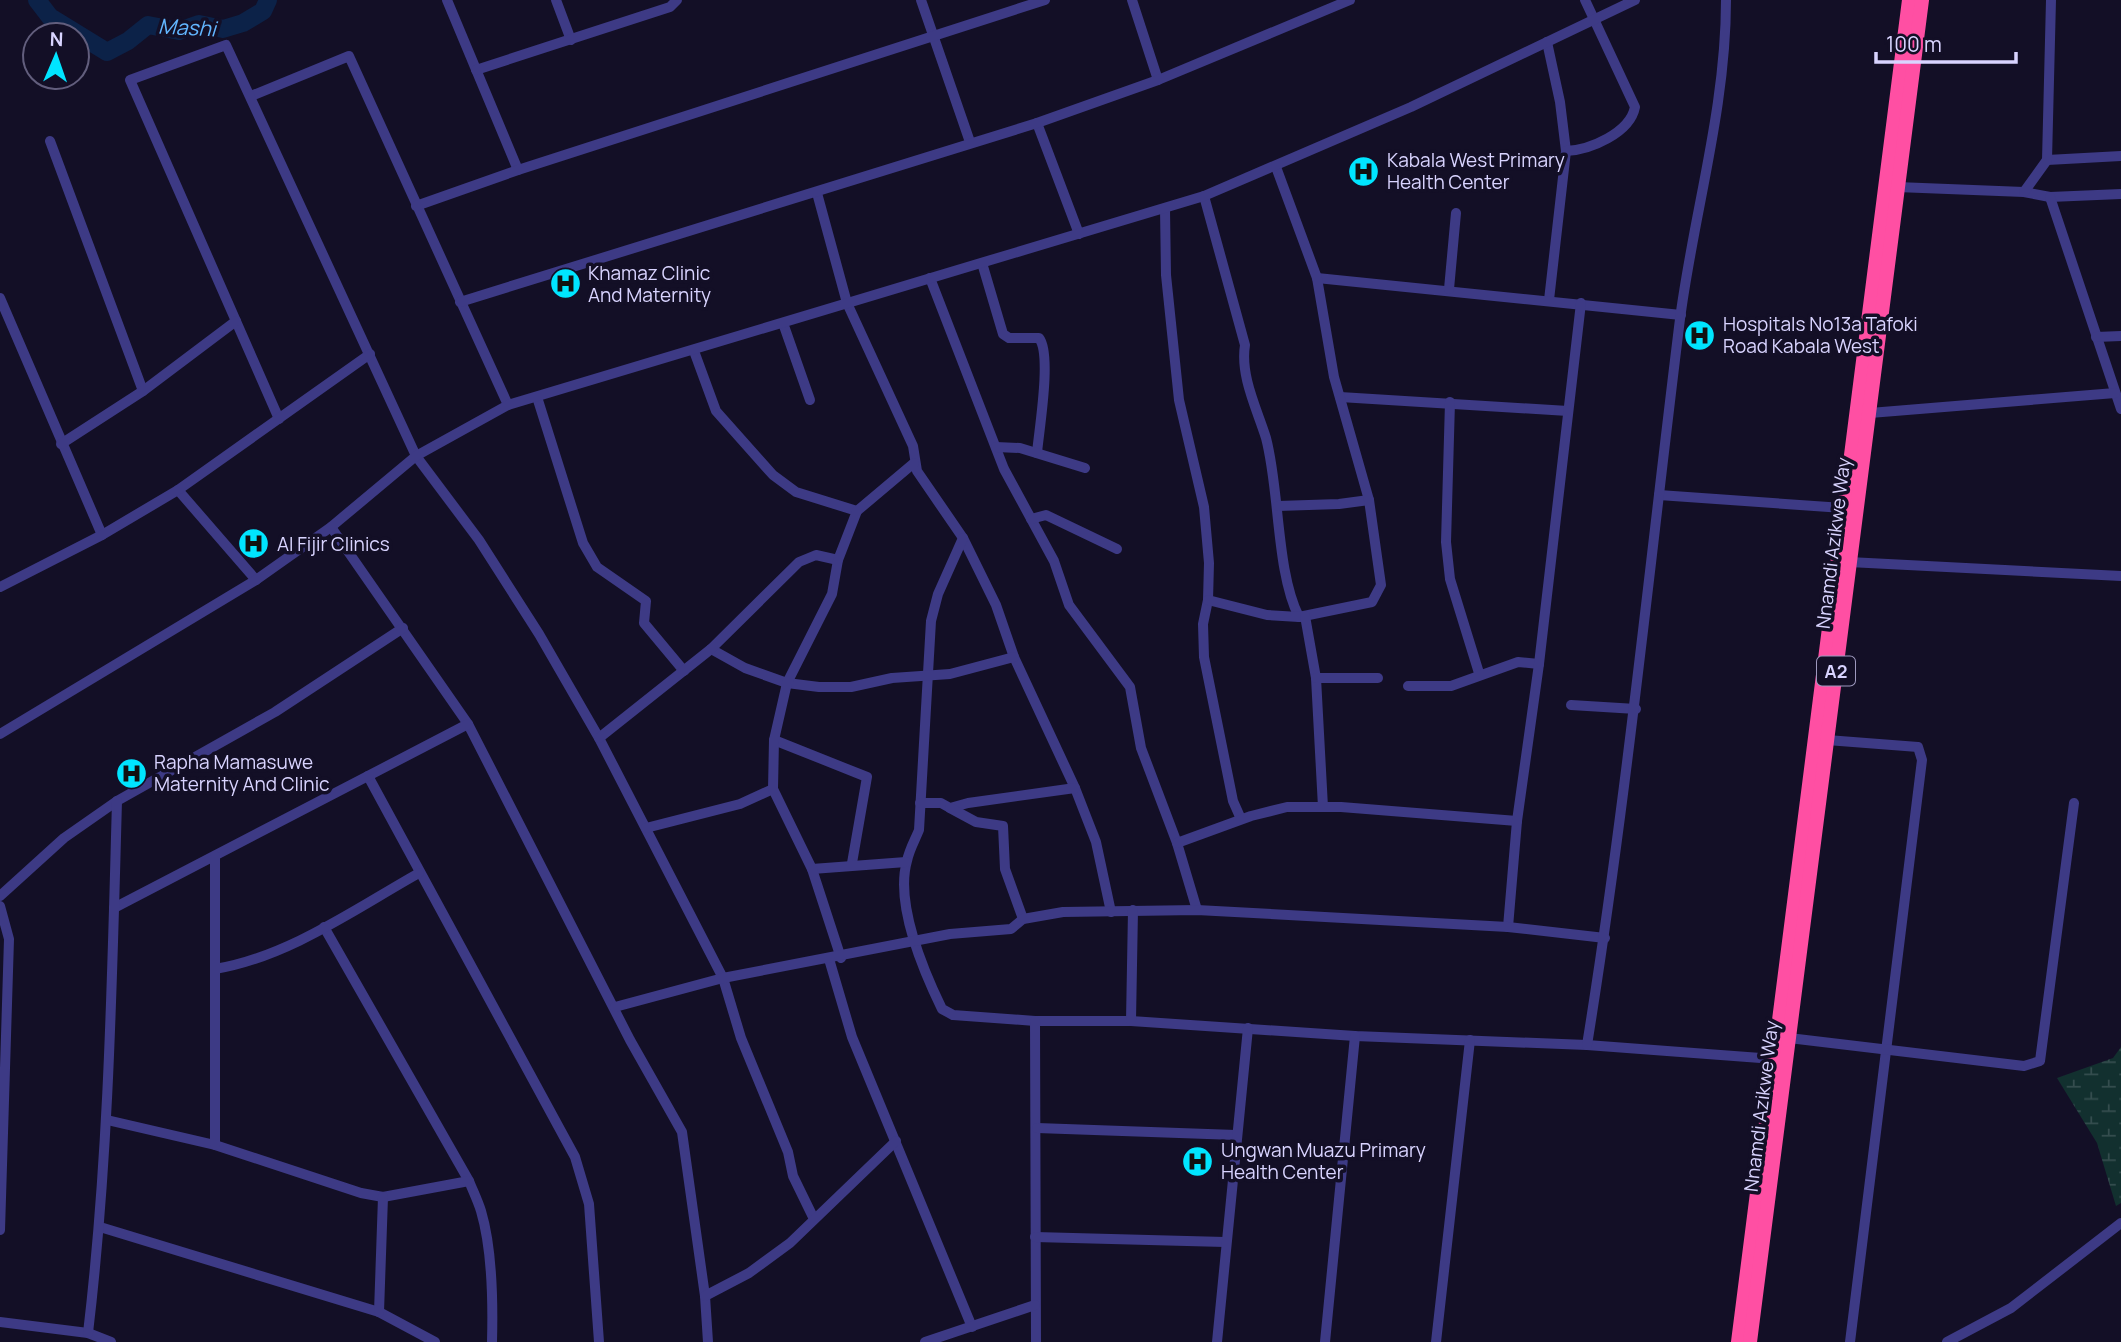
<svg xmlns="http://www.w3.org/2000/svg" width="2121" height="1342" font-family="Manrope,sans-serif">
<defs>
<pattern id="wetland-marsh" width="20" height="14" patternUnits="userSpaceOnUse" patternTransform="scale(1.75)"><rect width="20" height="14" fill="#12302f"/><path d="M1 5h8M5 5V1M11 12h8M15 12V8" fill="none" stroke="#344d4e"/></pattern>
</defs>
<rect width="100%" height="100%" fill="#130f26"/>
<!-- wetland -->
<polygon fill="url(#wetland-marsh)" points="2121,1047 2121,1203 2116,1206 2097,1143 2057,1078 2113,1058"/>
<g fill="none" stroke-linecap="round" stroke-linejoin="round">
<!-- river -->
<polyline stroke="#0c2248" stroke-width="18" points="37,0 50,17 107,52 128,41 148,25 179,31 199,24 223,29 243,23 263,11 268,0"/>
<!-- minor -->
<g stroke="#3d3a85" stroke-width="10">
<polyline points="447,0 518,170"/>
<polyline points="556,0 571,40"/>
<polyline points="921,0 970,142"/>
<polyline points="1132,0 1158,80"/>
<polyline points="1547,42 1560,102 1566,151 1549,300"/>
<polyline points="476,70 670,7 677,0"/>
<polyline points="251,96 349,56 508,405"/>
<polyline points="1037,123 1079,234"/>
<polyline points="50,141 143,391"/>
<path d="M1566,151C1590,150 1630,133 1635,107L1585,0"/>
<polyline points="2047,160 2121,156"/>
<polyline points="1897,187 2024,192 2050,197 2121,194"/>
<polyline points="2024,192 2047,160 2051,0"/>
<polyline points="817,193 847,303 913,446 917,471 963,538 996,605 1014,657 1075,788 1096,842 1111,912"/>
<path d="M1204,196L1245,345C1240,376 1257,409 1266,438C1280,491 1276,572 1299,617"/>
<polyline points="2050,197 2121,409"/>
<polyline points="416,206 518,170 1045,0"/>
<polyline points="1165,209 1166,275 1179,400 1204,507 1209,563 1208,600 1203,624 1204,657 1233,801 1241,819"/>
<path d="M982,263L1003,334L1009,338H1039C1052,354 1039,430 1037,453"/>
<polyline points="930,278 1004,469 1054,561 1069,605 1130,687 1141,748 1177,843 1197,910"/>
<polyline points="1317,278 1681,315"/>
<polyline points="1449,289 1456,213"/>
<polyline points="0,298 102,535"/>
<polyline points="460,302 1037,123 1158,80 1350,0"/>
<polyline points="783,323 810,400"/>
<polyline points="2096,337 2121,336"/>
<polyline points="694,351 716,411 773,475 796,492 857,511"/>
<polyline points="537,397 583,543 597,567 646,601 644,623 684,671"/>
<polyline points="1340,397 1568,411"/>
<polyline points="1450,402 1446,542 1450,579 1479,673"/>
<polyline points="1870,413 2115,393"/>
<polyline points="279,419 130,80 226,45 416,456 479,540 539,634 599,738 723,978 741,1038 788,1152 793,1176 813,1217"/>
<polyline points="61,444 143,391 236,321"/>
<polyline points="996,447 1020,448 1085,468"/>
<polyline points="178,490 256,580"/>
<polyline points="1659,495 1843,508"/>
<polyline points="1278,506 1339,504 1369,500"/>
<polyline points="1031,519 1046,515 1117,549"/>
<polyline points="331,527 468,724 630,1040 682,1132 705,1296 708,1342"/>
<path d="M963,538L938,594L931,621L919,830C915,840 909,850 907,861C895,903 923,970 942,1009L953,1015L1035,1021H1131L1355,1036L1587,1045L1774,1059"/>
<polyline points="1849,562 2121,576"/>
<polyline points="0,587 102,535 178,490 370,354"/>
<polyline points="1208,600 1267,615 1299,617 1372,602 1381,585 1369,500 1334,377 1317,278 1276,167"/>
<polyline points="1305,616 1316,678 1323,807"/>
<polyline points="711,649 745,668 787,683 819,687 851,687 892,678 950,674 1014,657"/>
<polyline points="1316,678 1378,678"/>
<polyline points="1408,686 1451,686 1518,662 1539,664"/>
<polyline points="1571,705 1636,709"/>
<polyline points="0,734 256,580 331,527 416,456 508,405 1204,196 1411,107 1635,0"/>
<polyline points="599,738 711,649 799,562 816,555 838,560"/>
<polyline points="774,740 867,777 852,863"/>
<polyline points="1827,740 1918,747 1922,760 1850,1342"/>
<polyline points="368,776 575,1157 589,1204 599,1342"/>
<polyline points="920,803 941,803 950,808 968,803 1075,788"/>
<polyline points="950,808 976,822 1003,826 1005,869 1023,919"/>
<polyline points="646,828 740,804 773,789"/>
<polyline points="1177,843 1251,816 1287,807 1341,807 1517,821"/>
<polyline points="812,869 906,862"/>
<polyline points="0,896 64,838 117,801 275,712 403,628"/>
<polyline points="0,906 9,939 0,1230"/>
<polyline points="114,908 468,724"/>
<path d="M324,927L469,1181C473,1191 478,1201 481,1211C492,1248 493,1304 492,1342"/>
<polyline points="1508,927 1517,821 1539,664 1581,303"/>
<polyline points="841,958 812,869 773,789 774,740 787,683 832,594 838,560 857,511 914,463"/>
<polyline points="829,959 852,1037 972,1327"/>
<path d="M215,969C288,957 355,909 419,873"/>
<polyline points="615,1007 723,978 950,934 1011,929 1023,919 1063,912 1197,910 1508,927 1605,938"/>
<polyline points="1035,1021 1036,1342"/>
<polyline points="1131,1021 1133,910"/>
<polyline points="1789,1038 2024,1066 2040,1061 2074,803"/>
<path d="M1587,1045C1626,804 1650,561 1680,319C1694,212 1726,109 1726,0"/>
<polyline points="107,1120 215,1145 361,1193 383,1197 469,1181"/>
<polyline points="1037,1128 1236,1135"/>
<polyline points="215,1145 215,856"/>
<polyline points="100,1227 379,1312 435,1342"/>
<polyline points="1035,1237 1225,1242"/>
<polyline points="705,1296 749,1273 790,1243 896,1141"/>
<polyline points="379,1312 383,1197"/>
<polyline points="0,1322 88,1333 111,1342"/>
<path d="M88,1333C109,1156 112,979 117,801"/>
<polyline points="925,1342 1035,1305"/>
<polyline points="1217,1342 1248,1028"/>
<polyline points="1325,1342 1355,1036"/>
<polyline points="1436,1342 1470,1040"/>
<polyline points="1947,1342 2011,1308 2121,1223"/>
</g>
<!-- highway -->
<g stroke="#ff4fa3" stroke-width="14">
<polyline points="1738,1342 1909,0"/>
<polyline points="1750,1342 1922,0"/>
</g>
</g>
<!-- icons -->
<defs>
<symbol id="hospital-disc" viewBox="-11 -11 22 22"><circle r="9.5" fill="#00e5ff" stroke="#130f26"/><path d="M-5-5h3v3.5h4V-5h3V5h-3V1.5h-4V5h-3Z" fill="#111"/></symbol>
</defs>
<g fill-rule="evenodd">
<use href="#hospital-disc" x="1346" y="154" width="35" height="35"/>
<use href="#hospital-disc" x="548" y="266" width="35" height="35"/>
<use href="#hospital-disc" x="1682" y="318" width="35" height="35"/>
<use href="#hospital-disc" x="236" y="526" width="35" height="35"/>
<use href="#hospital-disc" x="114" y="756" width="35" height="35"/>
<use href="#hospital-disc" x="1180" y="1144" width="35" height="35"/>
</g>
<g text-anchor="middle" dominant-baseline="central" stroke-width="7" stroke-linejoin="round" paint-order="stroke">
<!-- shield labels -->
<rect fill="#130f26" stroke="#9e99be" stroke-width="2" x="1817" y="656.5" width="38" height="29" rx="5"/>
<g font-size="18" font-weight="bold" fill="#d9d4ff">
<text x="1836" y="671">A2</text>
</g>
<!-- poi labels -->
<g font-size="19" fill="#d9d4ff" stroke="#130f26" text-anchor="start">
<text x="1387" y="160">Kabala West Primary<tspan x="1387" dy="22">Health Center</tspan></text>
<text x="588" y="273">Khamaz Clinic<tspan x="588" dy="22">And Maternity</tspan></text>
<text x="1723" y="324">Hospitals No13a Tafoki<tspan x="1723" dy="22">Road Kabala West</tspan></text>
<text x="277" y="544">Al Fijir Clinics</text>
<text x="154" y="762">Rapha Mamasuwe<tspan x="154" dy="22">Maternity And Clinic</tspan></text>
<text x="1221" y="1150">Ungwan Muazu Primary<tspan x="1221" dy="22">Health Center</tspan></text>
</g>
<!-- street labels -->
<g font-size="19" fill="#d9d4ff" stroke="#130f26">
<text transform="translate(1833 543) rotate(-83)">Nnamdi Azikwe Way</text>
<text transform="translate(1761 1106) rotate(-83)">Nnamdi Azikwe Way</text>
</g>
<!-- water labels -->
<g font-size="21" font-style="italic" fill="#62b6ff" stroke="#130f26">
<text transform="translate(187 27) rotate(3)">Mashi</text>
</g>
</g>
<!-- north arrow -->
<g transform="translate(56 56) rotate(2)"><circle r="33" fill="#130f26" stroke="#625e7d" stroke-width="2"/>
<path d="M0-5L12 26L0 18L-12 26Z" fill="#00e5ff"/>
<text y="-10" font-size="19" font-weight="bold" text-anchor="middle" fill="#d9d4ff">N</text>
</g>
<!-- scale -->
<path d="M1876 52v10h140v-10" fill="none" stroke="#d9d4ff" stroke-width="3.5"/>
<text x="1886" y="52" font-size="21" fill="#d9d4ff" stroke="#130f26" stroke-width="5" paint-order="stroke">100 m</text>
</svg>
